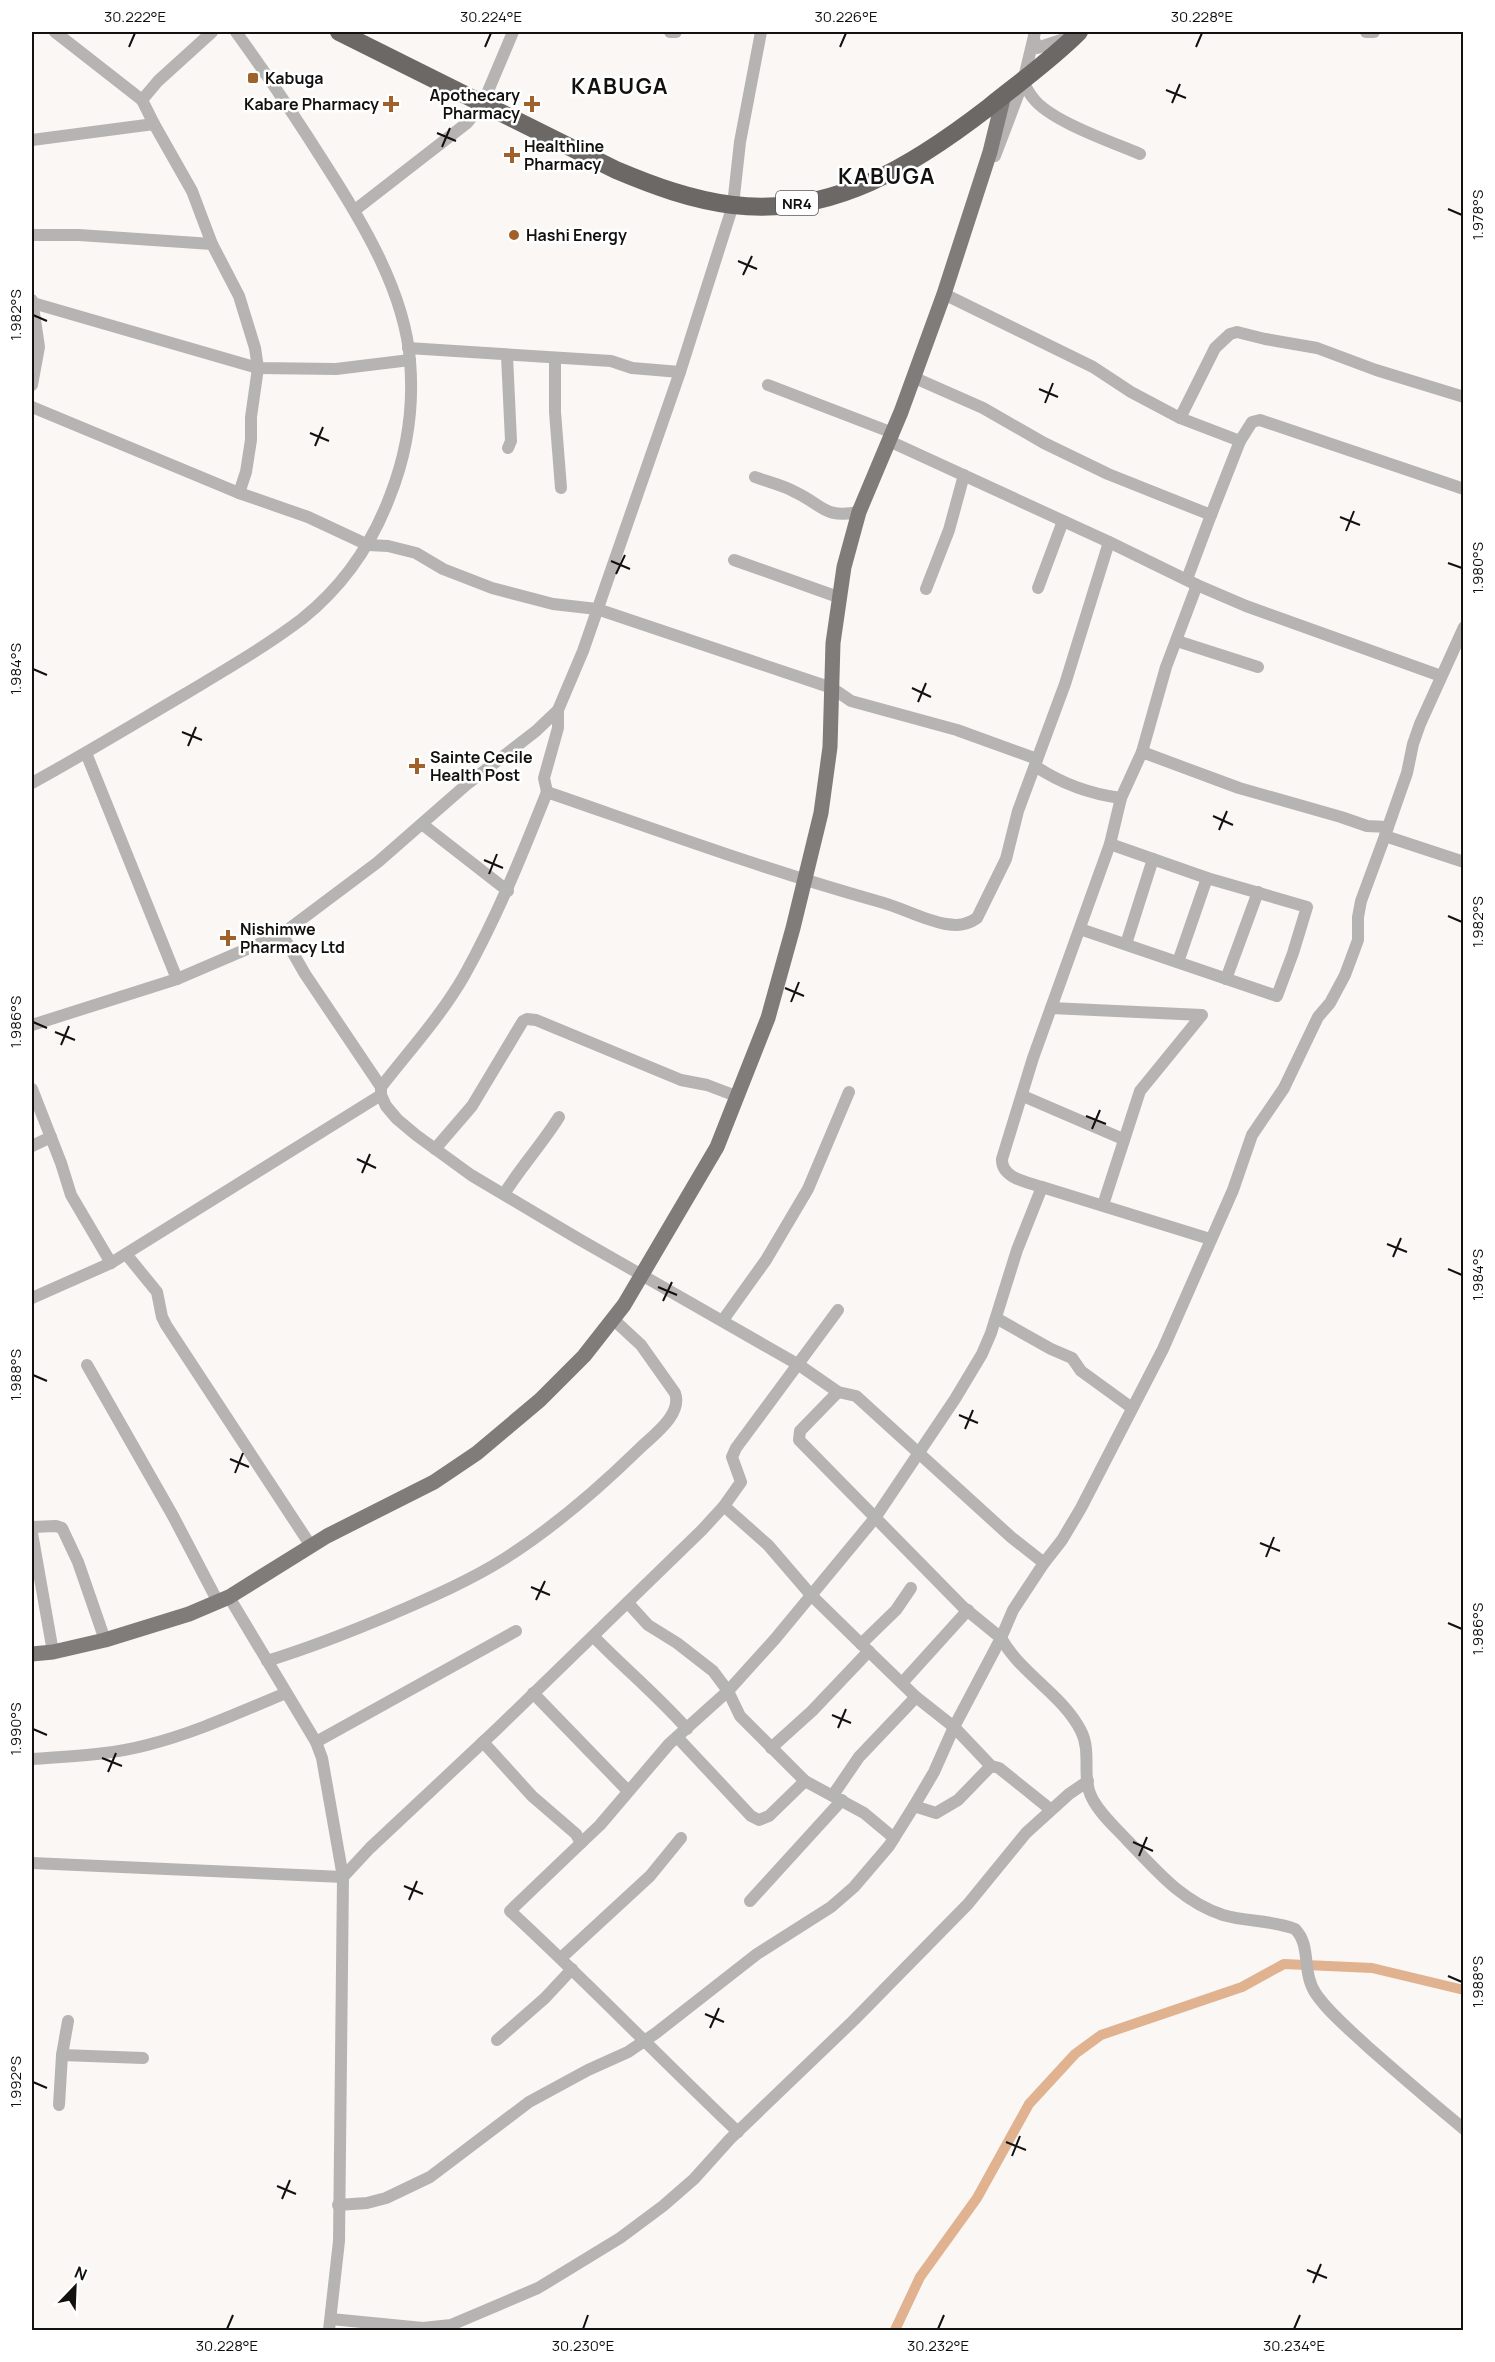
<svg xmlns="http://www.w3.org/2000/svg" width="1495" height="2362" font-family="Manrope,sans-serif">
<rect width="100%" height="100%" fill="#fbf7f4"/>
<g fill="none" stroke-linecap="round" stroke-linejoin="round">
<!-- canal -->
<polyline stroke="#e0b290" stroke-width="10" points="895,2330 920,2277 977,2198 1029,2104 1075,2054 1101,2035 1242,1987 1284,1964 1372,1968 1464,1990"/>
<!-- minor -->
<g stroke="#b6b4b3" stroke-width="12">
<polyline points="55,32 142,100"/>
<polyline points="670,32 676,32"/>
<polyline points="1366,32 1374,32"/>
<polyline points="1034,39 1037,48 1070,37"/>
<path d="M1023,82C1026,87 1029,93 1033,98C1050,121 1112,142 1140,154"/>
<polyline points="154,124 142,100 158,81 212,32"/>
<polyline points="32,140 154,124 192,191 212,244 239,296 255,348 258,368 251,417 251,440 246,472 239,493"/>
<polyline points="995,156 1023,82 1035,32"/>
<polyline points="355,210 467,123 483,103 513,32"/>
<polyline points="32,235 79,235 212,244"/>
<polyline points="944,294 1093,367 1131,392 1180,418 1240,441 1252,422 1260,420 1464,489"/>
<polyline points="32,300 39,347 32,385"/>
<polyline points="33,303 258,368 336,369 410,360"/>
<polyline points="408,348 611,361 632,368 680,372"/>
<polyline points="507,356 511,441 508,448"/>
<polyline points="555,358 555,412 561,488"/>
<polyline points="915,378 983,408 1044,443 1108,474 1211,515 1240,441"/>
<polyline points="768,385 893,433"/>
<polyline points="32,407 239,493 308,517 368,545 388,546 416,553 443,569 492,588 553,604 597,609 832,688 851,701 957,730 1037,759"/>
<polyline points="1180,418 1215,348 1230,334 1237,332 1265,339 1317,348 1376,370 1464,397"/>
<polyline points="889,441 1109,542 1197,585 1246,606 1441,676"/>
<path d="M755,477C768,482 783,485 795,492C823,505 824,519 859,512"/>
<polyline points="734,560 838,597"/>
<polyline points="1187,579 1211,515"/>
<polyline points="1038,588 1063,521"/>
<polyline points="926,589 949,530 964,475"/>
<polyline points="1177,641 1258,667"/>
<polyline points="1142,752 1166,667 1197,585"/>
<polyline points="86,753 177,979"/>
<path d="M1035,766C1062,784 1090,794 1121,798"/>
<path d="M32,783C83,755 134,724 185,694C225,670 265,647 302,619C342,587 372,544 390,496C407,453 414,407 410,361C405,293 363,223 327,167C298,121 268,76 236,32"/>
<polyline points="547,792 544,778 558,728 558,710"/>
<polyline points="422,824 508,891"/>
<polyline points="1388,827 1407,773 1413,744 1420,724 1464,627"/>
<polyline points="1080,929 1277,996 1293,953 1307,907 1207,878 1110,844"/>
<path d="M282,934L305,974L381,1087V1095L386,1106L397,1119L416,1135L471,1175L577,1238L799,1365L838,1392L856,1396L1011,1537L1044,1563L1013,1610L1001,1638C1021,1674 1063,1695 1081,1731C1092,1752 1081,1778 1092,1798C1100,1814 1115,1827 1127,1840C1156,1870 1182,1902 1223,1915C1247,1922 1272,1920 1295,1929C1312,1946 1301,1972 1316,1994C1330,2014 1350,2030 1368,2047C1400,2075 1431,2102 1464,2129"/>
<polyline points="1126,944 1153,859"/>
<polyline points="1178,962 1207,878"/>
<polyline points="1226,979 1258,892"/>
<polyline points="1051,1008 1202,1015 1140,1091 1103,1205"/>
<polyline points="32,1025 177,979 282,934 378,862 466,785 536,731 558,710 583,651 680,372 733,205 740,142 761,32"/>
<path d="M381,1087C409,1051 441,1016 464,976C497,917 522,855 547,792C657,830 766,870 877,901C901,907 923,920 946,924C958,926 967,925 977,918L1006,859L1018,811L1065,684L1109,542"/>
<polyline points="32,1089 61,1163 71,1195 111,1263"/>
<polyline points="1023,1096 1123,1139"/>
<polyline points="32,1146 51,1137"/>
<polyline points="435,1149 472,1106 523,1021 527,1019 536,1020 681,1080 707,1085 736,1096"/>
<polyline points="1042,1187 1210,1239"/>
<path d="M504,1194C521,1167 542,1144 559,1117"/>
<polyline points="126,1254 157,1292 162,1317 166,1325 311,1546"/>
<polyline points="32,1298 111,1263 381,1095"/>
<polyline points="996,1318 1051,1349 1072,1358 1081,1371 1132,1408"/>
<polyline points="723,1320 766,1260 808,1189 849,1092"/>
<polyline points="87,1365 173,1516 218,1602"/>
<polyline points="724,1506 768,1545 811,1595 857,1640 916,1697 954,1727 991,1766"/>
<polyline points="32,1527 56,1526 62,1528 78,1562 105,1640"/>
<polyline points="32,1533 53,1652"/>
<polyline points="1044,1563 1062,1540 1081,1508 1163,1349 1233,1190 1252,1135 1284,1088 1318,1017 1330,1003 1345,975 1358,940 1358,917 1361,901 1385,836"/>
<polyline points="628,1603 648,1625 677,1643 713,1671 728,1691 740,1716 805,1781 864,1813 894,1838"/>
<path d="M593,1636C624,1668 658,1696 687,1729"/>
<polyline points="861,1644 896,1610 911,1588"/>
<path d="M267,1661C309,1648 350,1632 390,1615C429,1598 469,1581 504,1559C553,1528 597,1490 638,1450C652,1436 683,1415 675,1393L641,1345L614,1320"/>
<polyline points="902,1683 968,1610"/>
<polyline points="533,1693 628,1791"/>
<polyline points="677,1737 751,1816 759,1820 769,1816 805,1781"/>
<polyline points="316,1742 516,1631"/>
<path d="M483,1742L532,1796L576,1834L581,1843L510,1911C588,1983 661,2059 738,2132"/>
<polyline points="771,1748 812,1711 869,1651"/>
<path d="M32,1759C70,1756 110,1755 147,1745C195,1733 240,1712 286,1693"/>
<polyline points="833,1795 859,1757 916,1697"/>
<polyline points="914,1806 936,1813 958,1800 991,1766 999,1768 1050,1809"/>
<path d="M581,1843L600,1825L669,1744L728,1691L775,1639L875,1518L955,1399L982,1354L991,1333L1017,1250L1042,1187C1027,1182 1001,1178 1002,1159L1033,1058L1110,844L1121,798L1142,752L1239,788L1341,817L1367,826L1388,827L1385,836L1464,862"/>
<polyline points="32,1863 343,1877 322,1758 316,1742 229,1597"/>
<polyline points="750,1901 842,1800"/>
<polyline points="561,1958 650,1876 681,1838"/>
<polyline points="497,2040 545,1998 572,1969"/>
<polyline points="62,2055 143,2058"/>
<polyline points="59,2105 62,2055 68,2021"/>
<polyline points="338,2205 367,2203 386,2198 430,2177 529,2102 588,2070 628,2052 656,2033 757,1954 831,1907 854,1887 889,1846 914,1806 934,1772 954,1727 1001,1638 963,1607 799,1440 800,1431 838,1392"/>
<polyline points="331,2319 423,2328 451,2325 538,2288 620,2238 663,2206 694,2179 730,2139 854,2020 968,1904 1026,1833 1069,1794 1088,1781"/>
<polyline points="329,2330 339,2241 343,1877 370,1848 497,1729 702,1530 724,1506 741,1482 732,1457 736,1448 838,1310"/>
</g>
<!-- major -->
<polyline stroke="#807c7a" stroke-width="15" points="32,1654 53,1652 105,1640 189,1614 229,1597 327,1536 434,1482 477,1453 540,1400 584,1356 624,1305 717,1147 768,1018 793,928 821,813 830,747 833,643 844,567 859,512 901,412 944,294 990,152 1004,95"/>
<!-- highway -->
<path stroke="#6c6866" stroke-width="18" d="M339,32L616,170C654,186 692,200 733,205C832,217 914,165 989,107C1020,82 1051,60 1079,32"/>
</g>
<!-- ticks -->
<path fill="none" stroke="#121110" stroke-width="2" d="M129,47L135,33M485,47L491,33M840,47L846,33M1196,47L1202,33M1166,90L1186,98M1172,103L1180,84M437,133L456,141M442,147L450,128M1448,209L1462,215M738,261L757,269M743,275L752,256M33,315L47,321M1039,389L1058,397M1045,403L1053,383M310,433L329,441M315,446L323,427M1340,517L1360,525M1346,531L1354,511M611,561L630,569M1448,563L1462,568M616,574L625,555M33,669L47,675M912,688L931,697M918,702L926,683M182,732L202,740M188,746L196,727M1213,816L1233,825M1219,830L1227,811M484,860L503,868M489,874L497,854M1448,916L1462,922M785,988L804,996M791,1002L799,982M33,1022L47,1028M55,1032L75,1040M61,1045L69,1026M1086,1116L1106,1124M1092,1129L1100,1110M357,1159L376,1168M362,1173L370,1154M1387,1244L1407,1252M1393,1257L1401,1238M1448,1269L1462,1275M658,1287L677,1295M663,1301L672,1282M33,1375L47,1381M959,1415L978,1423M965,1429L973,1410M230,1459L249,1467M235,1473L243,1453M1260,1543L1280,1551M1266,1557L1274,1537M531,1587L550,1595M536,1600L545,1581M1448,1623L1462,1629M832,1715L851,1723M838,1728L846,1709M33,1729L47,1735M102,1758L122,1766M108,1772L116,1753M1133,1842L1153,1851M1139,1856L1147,1837M404,1886L423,1894M409,1900L417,1881M1448,1976L1462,1982M705,2014L724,2022M710,2028L719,2008M33,2082L47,2088M1006,2142L1026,2150M1012,2156L1020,2136M277,2186L296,2194M282,2199L290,2180M1307,2270L1327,2278M1313,2283L1321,2264M227,2329L233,2315M583,2329L588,2315M938,2329L944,2315M1294,2329L1300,2315"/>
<!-- markers -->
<g fill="#a1612b" stroke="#fff" stroke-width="2">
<rect x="247" y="72" width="12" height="12" rx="3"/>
<path d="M388 95h6v6h6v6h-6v6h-6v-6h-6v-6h6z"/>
<path d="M529 95h6v6h6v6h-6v6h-6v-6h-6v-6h6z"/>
<path d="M509 146h6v6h6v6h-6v6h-6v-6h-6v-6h6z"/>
<circle cx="514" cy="235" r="6"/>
<path d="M414 757h6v6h6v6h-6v6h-6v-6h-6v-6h6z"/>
<path d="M225 929h6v6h6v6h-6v6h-6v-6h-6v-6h6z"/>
</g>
<g text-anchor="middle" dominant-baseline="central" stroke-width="5" stroke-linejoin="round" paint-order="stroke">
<!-- shield labels -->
<rect fill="#fff" stroke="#595858" stroke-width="1.5" x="776" y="191" width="42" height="24" rx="4.5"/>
<g font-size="15" font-weight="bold" fill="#121110">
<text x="797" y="203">NR4</text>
</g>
<!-- poi labels -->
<g font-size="16" font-weight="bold" fill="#121110" stroke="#fff" text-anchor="start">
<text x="265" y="78">Kabuga</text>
<text x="520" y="95" text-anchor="end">Apothecary<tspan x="520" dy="18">Pharmacy</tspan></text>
<text x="379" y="104" text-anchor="end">Kabare Pharmacy</text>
<text x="524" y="146">Healthline<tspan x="524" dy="18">Pharmacy</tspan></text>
<text x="526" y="235">Hashi Energy</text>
<text x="430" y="757">Sainte Cecile<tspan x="430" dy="18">Health Post</tspan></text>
<text x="240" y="929">Nishimwe<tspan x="240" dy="18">Pharmacy Ltd</tspan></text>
</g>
<!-- district labels -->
<g font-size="22" font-weight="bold" letter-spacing="1.5" fill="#121110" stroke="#fff">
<text x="620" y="86">KABUGA</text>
<text x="887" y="176">KABUGA</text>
</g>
</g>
<!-- border -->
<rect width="1495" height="2362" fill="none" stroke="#ffffff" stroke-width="66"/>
<!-- north arrow -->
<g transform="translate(75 2287) rotate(23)" stroke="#ffffff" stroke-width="4.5" paint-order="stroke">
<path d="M0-4.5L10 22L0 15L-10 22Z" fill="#121110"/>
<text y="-9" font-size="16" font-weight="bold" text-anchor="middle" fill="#121110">N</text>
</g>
<rect x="33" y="33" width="1429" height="2296" fill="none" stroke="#121110" stroke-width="2"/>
<g font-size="15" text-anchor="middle" fill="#121110">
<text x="135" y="22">30.222°E</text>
<text x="491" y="22">30.224°E</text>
<text x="846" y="22">30.226°E</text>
<text x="1202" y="22">30.228°E</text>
<text transform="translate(1478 215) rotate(-90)" y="5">1.978°S</text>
<text transform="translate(16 315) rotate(-90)" y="5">1.982°S</text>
<text transform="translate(1478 568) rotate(-90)" y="5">1.980°S</text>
<text transform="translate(16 669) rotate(-90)" y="5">1.984°S</text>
<text transform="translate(1478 922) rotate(-90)" y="5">1.982°S</text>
<text transform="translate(16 1022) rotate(-90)" y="5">1.986°S</text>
<text transform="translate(1478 1275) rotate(-90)" y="5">1.984°S</text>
<text transform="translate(16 1375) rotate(-90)" y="5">1.988°S</text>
<text transform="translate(1478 1629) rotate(-90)" y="5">1.986°S</text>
<text transform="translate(16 1729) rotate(-90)" y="5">1.990°S</text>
<text transform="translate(1478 1982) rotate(-90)" y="5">1.988°S</text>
<text transform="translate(16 2082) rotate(-90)" y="5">1.992°S</text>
<text x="227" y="2351">30.228°E</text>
<text x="583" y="2351">30.230°E</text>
<text x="938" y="2351">30.232°E</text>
<text x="1294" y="2351">30.234°E</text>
</g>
</svg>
